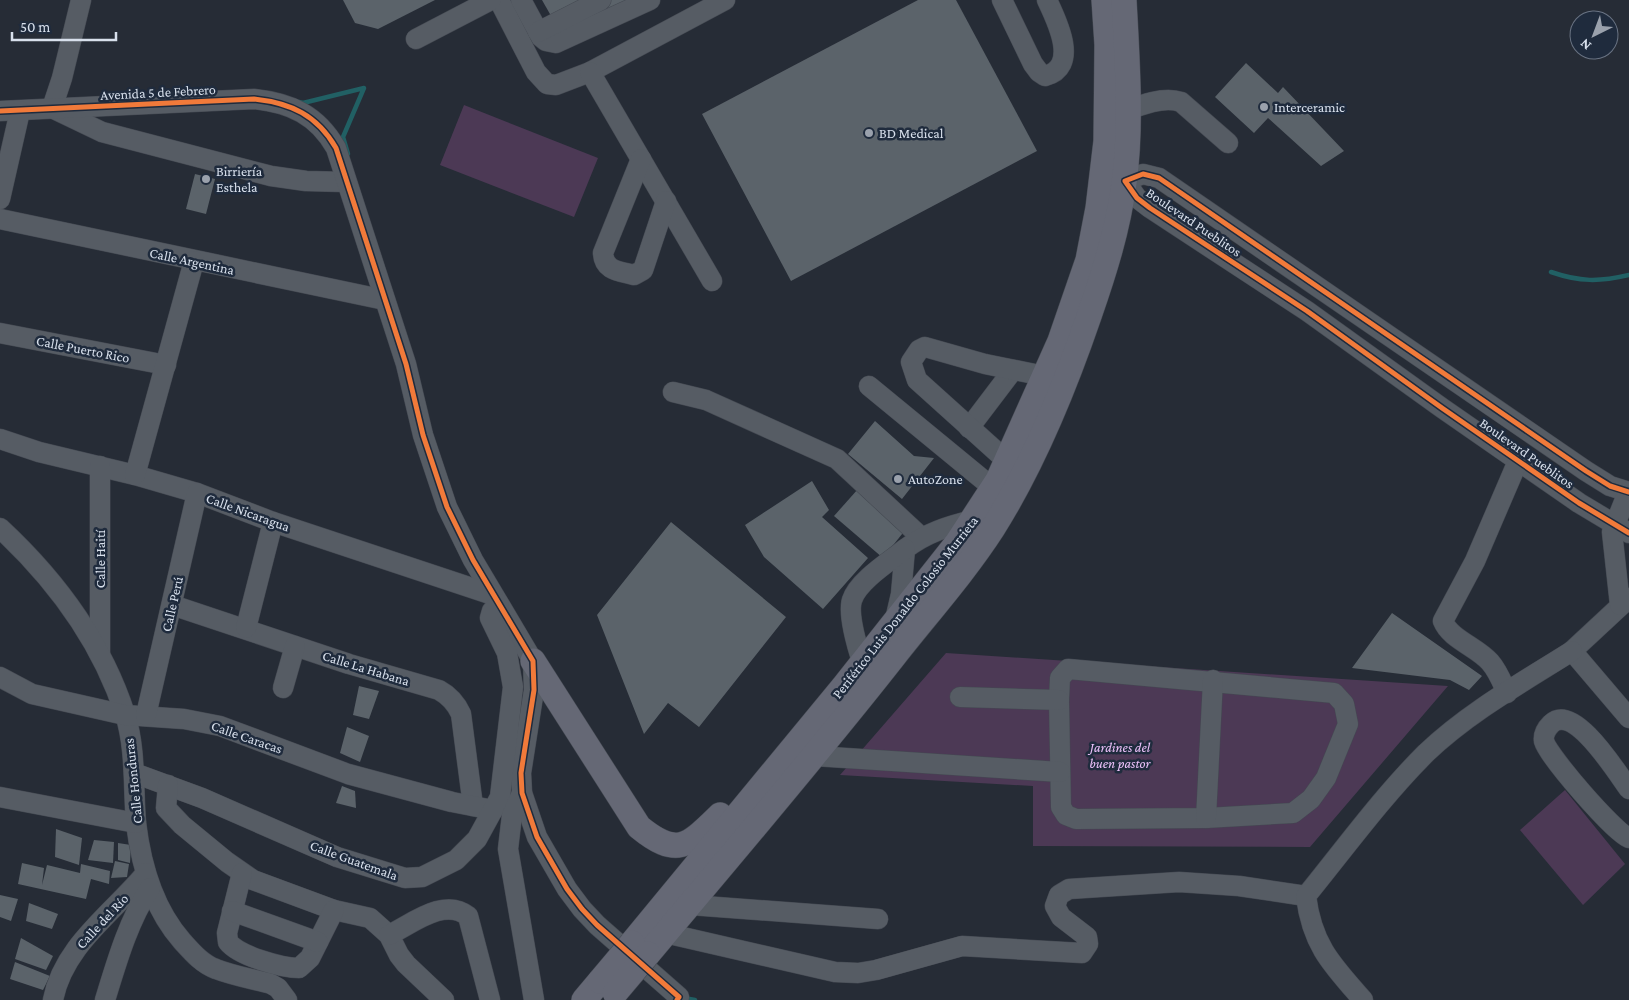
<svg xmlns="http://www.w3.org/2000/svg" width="1629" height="1000" font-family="'Crimson Pro',serif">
<rect width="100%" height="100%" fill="#262c36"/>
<!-- green -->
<g fill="#4c3955">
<polygon points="464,105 598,158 574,217 440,165"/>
<polygon points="946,653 1448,686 1310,847 1033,846 1033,786 840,775"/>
<polygon points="1565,790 1625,864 1583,905 1520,830"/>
</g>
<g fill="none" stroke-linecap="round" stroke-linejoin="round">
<!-- stream -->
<g stroke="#216064" stroke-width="4.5">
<polyline points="299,102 303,103 364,88 343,137 348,154"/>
<path d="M1551,272C1580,282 1599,282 1629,275"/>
<polyline points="684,998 695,1000"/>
</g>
</g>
<!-- building -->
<g fill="#5b636a">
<polygon points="343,0 435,0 378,29 355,23"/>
<polygon points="542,0 638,0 563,37"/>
<polygon points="918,0 956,0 1037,151 791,281 702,114"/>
<polygon points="1246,63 1278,93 1283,87 1344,151 1321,166 1268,118 1254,133 1215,97"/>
<polygon points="195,174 215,179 206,214 186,209"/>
<polygon points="875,421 914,456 934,458 902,499 848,454"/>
<polygon points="812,481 829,510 822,517 868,558 823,609 764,557 745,525"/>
<polygon points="858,489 906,529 883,558 834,516"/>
<polygon points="671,522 786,617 699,727 668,703 644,734 597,615"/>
<polygon points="1392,613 1482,676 1469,690 1450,680 1352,668"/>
<polygon points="359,686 379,691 369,719 353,715"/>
<polygon points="347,727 369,736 360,762 340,753"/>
<polygon points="342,786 355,791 356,808 336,803"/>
<polygon points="56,829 82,838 79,865 55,857"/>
<polygon points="94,840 114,842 113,863 88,860"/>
<polygon points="118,843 131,845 130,863 118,860"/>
<polygon points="115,861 129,864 127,877 111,878"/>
<polygon points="22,863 44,868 42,885 47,865 80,873 81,864 110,871 109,884 91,879 86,899 18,884"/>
<polygon points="0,895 18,899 11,921 0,917"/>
<polygon points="29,903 58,914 52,929 26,921"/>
<polygon points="21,938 53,956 46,970 15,959"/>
<polygon points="15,962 50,976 43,990 10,979"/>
</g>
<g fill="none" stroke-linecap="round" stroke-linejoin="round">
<defs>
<g id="minor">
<polyline points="81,0 62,78 52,108 102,132 271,176 306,181 346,182"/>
<polyline points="499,0 536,72 547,84 556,85 590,72 725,0"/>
<polyline points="521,0 541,37 546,41 556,43 650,0"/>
<path d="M1002,0L1033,64L1039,72L1045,76C1080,67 1057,21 1047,0"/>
<polyline points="538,32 601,0"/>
<polyline points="416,39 491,0"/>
<polyline points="590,72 712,281"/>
<path d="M0,111L254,99C291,103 317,115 336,148L406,364L423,435L447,507L473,560L533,661L534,690L521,773L522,793L537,837L567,889L582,909L597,925L679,997L677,1000"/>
<path d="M1115,115C1134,108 1161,95 1181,102L1228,143"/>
<path d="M641,159L603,253C604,271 619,271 634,275L643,270L666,201"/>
<polyline points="0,199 20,111"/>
<polyline points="0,219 385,300"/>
<polyline points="0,333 166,365"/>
<polyline points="869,386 1004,497"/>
<polyline points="673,392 706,400 837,459 921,537"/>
<polyline points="969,428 1013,370"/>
<polyline points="0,439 39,452 135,475 197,493 273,522 493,595"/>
<polyline points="100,466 100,652"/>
<polyline points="1018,471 917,380 911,362 919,350 925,347 985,364 1059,379"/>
<polyline points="135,475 194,261"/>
<polyline points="1629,492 1610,486 1586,471 1159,178 1143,174 1125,181 1137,198 1150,208 1307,311 1442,408 1579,503 1629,533"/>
<path d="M0,528C56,580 101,640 125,714C136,749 133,787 136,823C141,865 153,908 182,941C192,952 202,964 216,969C234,976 253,979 271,984L278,988L287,1000"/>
<polyline points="1629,598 1572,651 1629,718"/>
<path d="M172,605L349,664L439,690C450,696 456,703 461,714L473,806"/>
<polyline points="1620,605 1612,532 1628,492"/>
<path d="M895,620L901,594L905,549C926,533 948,526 973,520L979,523"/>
<polyline points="246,628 273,522"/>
<polygon points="1068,669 1334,693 1344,704 1348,724 1326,778 1311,799 1293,813 1206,818 1076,819 1066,815 1061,807 1059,700 1060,678"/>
<path d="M866,672C860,657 847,616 852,600C858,581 890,561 905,549"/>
<polyline points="0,677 32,694 125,715 184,719 220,726 348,774 452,802 493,810"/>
<polyline points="283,688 295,646"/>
<path d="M1507,693C1502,682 1498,671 1490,662C1477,647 1450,639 1443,621L1475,561L1518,461"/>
<polyline points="960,697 1059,700"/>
<polyline points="146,715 197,493"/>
<polyline points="815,756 1060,772"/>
<polyline points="134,773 202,798 337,857 405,878 422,877 456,860 477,839 500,797 513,687 507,653 490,618 492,611 499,604"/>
<polyline points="168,785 166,808 182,825 227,862 253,880 334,910 370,918 389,935 399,955 406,964 444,1000"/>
<path d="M1629,789C1617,773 1574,702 1551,724C1547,728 1543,734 1544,741C1548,756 1614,832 1629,838"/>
<polyline points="522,793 512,815 508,849 534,1000"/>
<polyline points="0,797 136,823"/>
<polyline points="1206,818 1213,680"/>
<path d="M242,873L227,933L228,942C239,956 282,968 299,968L310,958L334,910"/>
<polyline points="677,904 878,919"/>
<polyline points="232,911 318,942"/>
<polyline points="652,930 835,972 858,973 876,970 962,946 1082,953 1088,944 1087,937 1061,917 1055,906 1059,895 1069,889 1179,882 1239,886 1306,896"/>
<path d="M389,935C412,924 444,897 468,916L490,1000"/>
<path d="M53,1000C63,946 113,913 146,873"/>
<path d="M105,1000C117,961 128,922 150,888"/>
<path d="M1363,1000C1332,965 1312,945 1306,896C1345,848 1382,797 1426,753C1469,712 1523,682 1572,651"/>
</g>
<g id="major">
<path d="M533,661L639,827C678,859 689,845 720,815"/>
<polyline points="632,943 844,686 957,543 998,480 1060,341 1088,260 1098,208 1106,141 1107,45 1104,0"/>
<path d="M648,954C731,855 815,757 895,655C928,613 964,573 993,528C1034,463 1064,389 1089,316C1104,273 1118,229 1124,183C1132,126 1127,57 1124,0"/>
<polyline points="584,1000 600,981"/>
</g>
</defs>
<!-- minor casing -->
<use href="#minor" stroke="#444952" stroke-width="21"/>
<!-- major casing -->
<use href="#major" stroke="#444952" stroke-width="26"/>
<!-- minor -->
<use href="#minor" stroke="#565c64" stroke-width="20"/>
<!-- major -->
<use href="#major" stroke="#656875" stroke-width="25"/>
<defs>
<g id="major-bridge">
<polyline points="600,981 632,943"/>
<polyline points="615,993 648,954"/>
</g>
</defs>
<!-- major-bridge casing -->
<use href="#major-bridge" stroke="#444952" stroke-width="26" stroke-linecap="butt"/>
<!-- major-bridge -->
<use href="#major-bridge" stroke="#656875" stroke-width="25"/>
<defs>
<g id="cycleway">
<path d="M0,111L254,99C291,103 317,115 336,148L406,364L423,435L447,507L473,560L533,661L534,690L521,773L522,793L537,837L567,889L582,909L597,925L679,997L677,1000"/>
<polyline points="1629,492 1610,486 1586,471 1159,178 1143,174 1125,181 1137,198 1150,208 1307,311 1442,408 1579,503 1629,533"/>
</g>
</defs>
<!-- cycleway casing -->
<use href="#cycleway" stroke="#1f2b3d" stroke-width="8"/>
<!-- cycleway -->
<use href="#cycleway" stroke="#f17a3a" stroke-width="5"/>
</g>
<!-- markers -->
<g fill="#9aa1ac" stroke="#1f2b3d" stroke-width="2">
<circle cx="1264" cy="107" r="5"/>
<circle cx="869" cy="133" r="5"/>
<circle cx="206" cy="179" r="5"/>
<circle cx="898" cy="479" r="5"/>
</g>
<g text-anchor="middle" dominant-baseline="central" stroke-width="5" stroke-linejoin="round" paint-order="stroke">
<!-- street labels -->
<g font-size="14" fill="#d8e0ec" stroke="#1f2b3d">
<text transform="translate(158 92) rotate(-3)">Avenida 5 de Febrero</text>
<text transform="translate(1194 222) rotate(34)">Boulevard Pueblitos</text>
<text transform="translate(192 261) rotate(12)">Calle Argentina</text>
<text transform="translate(83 349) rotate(11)">Calle Puerto Rico</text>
<text transform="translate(1527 453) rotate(35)">Boulevard Pueblitos</text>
<text transform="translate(248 512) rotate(20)">Calle Nicaragua</text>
<text transform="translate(100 559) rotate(-90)">Calle Haití</text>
<text transform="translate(172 604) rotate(-77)">Calle Perú</text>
<text transform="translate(905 607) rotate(-52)">Periférico Luis Donaldo Colosio Murrieta</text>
<text transform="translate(366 668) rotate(17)">Calle La Habana</text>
<text transform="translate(247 737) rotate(19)">Calle Caracas</text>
<text transform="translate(133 781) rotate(-96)">Calle Honduras</text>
<text transform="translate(354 860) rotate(20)">Calle Guatemala</text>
<text transform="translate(102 921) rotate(-47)">Calle del Río</text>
</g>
<!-- poi labels -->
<g font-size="14" fill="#d8e0ec" stroke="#1f2b3d" text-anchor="start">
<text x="1274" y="107">Interceramic</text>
<text x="879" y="133">BD Medical</text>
<text x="216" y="171">Birriería<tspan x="216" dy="16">Esthela</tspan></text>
<text x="908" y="479">AutoZone</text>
</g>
<!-- park labels -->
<g font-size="14" font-style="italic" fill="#ecc1fa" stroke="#1f2b3d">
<text x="1120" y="747">Jardines del<tspan x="1120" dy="16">buen pastor</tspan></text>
</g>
</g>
<!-- north arrow -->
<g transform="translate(1594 35) rotate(222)"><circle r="24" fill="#1f2b3d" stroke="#697383"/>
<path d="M0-4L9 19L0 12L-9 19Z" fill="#9aa1ac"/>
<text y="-8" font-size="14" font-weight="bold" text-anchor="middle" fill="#d8e0ec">N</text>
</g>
<!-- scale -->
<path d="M12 32v8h104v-8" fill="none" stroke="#d8e0ec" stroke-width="2.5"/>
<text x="20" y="32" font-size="15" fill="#d8e0ec" stroke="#1f2b3d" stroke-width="4" paint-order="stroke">50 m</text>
</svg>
